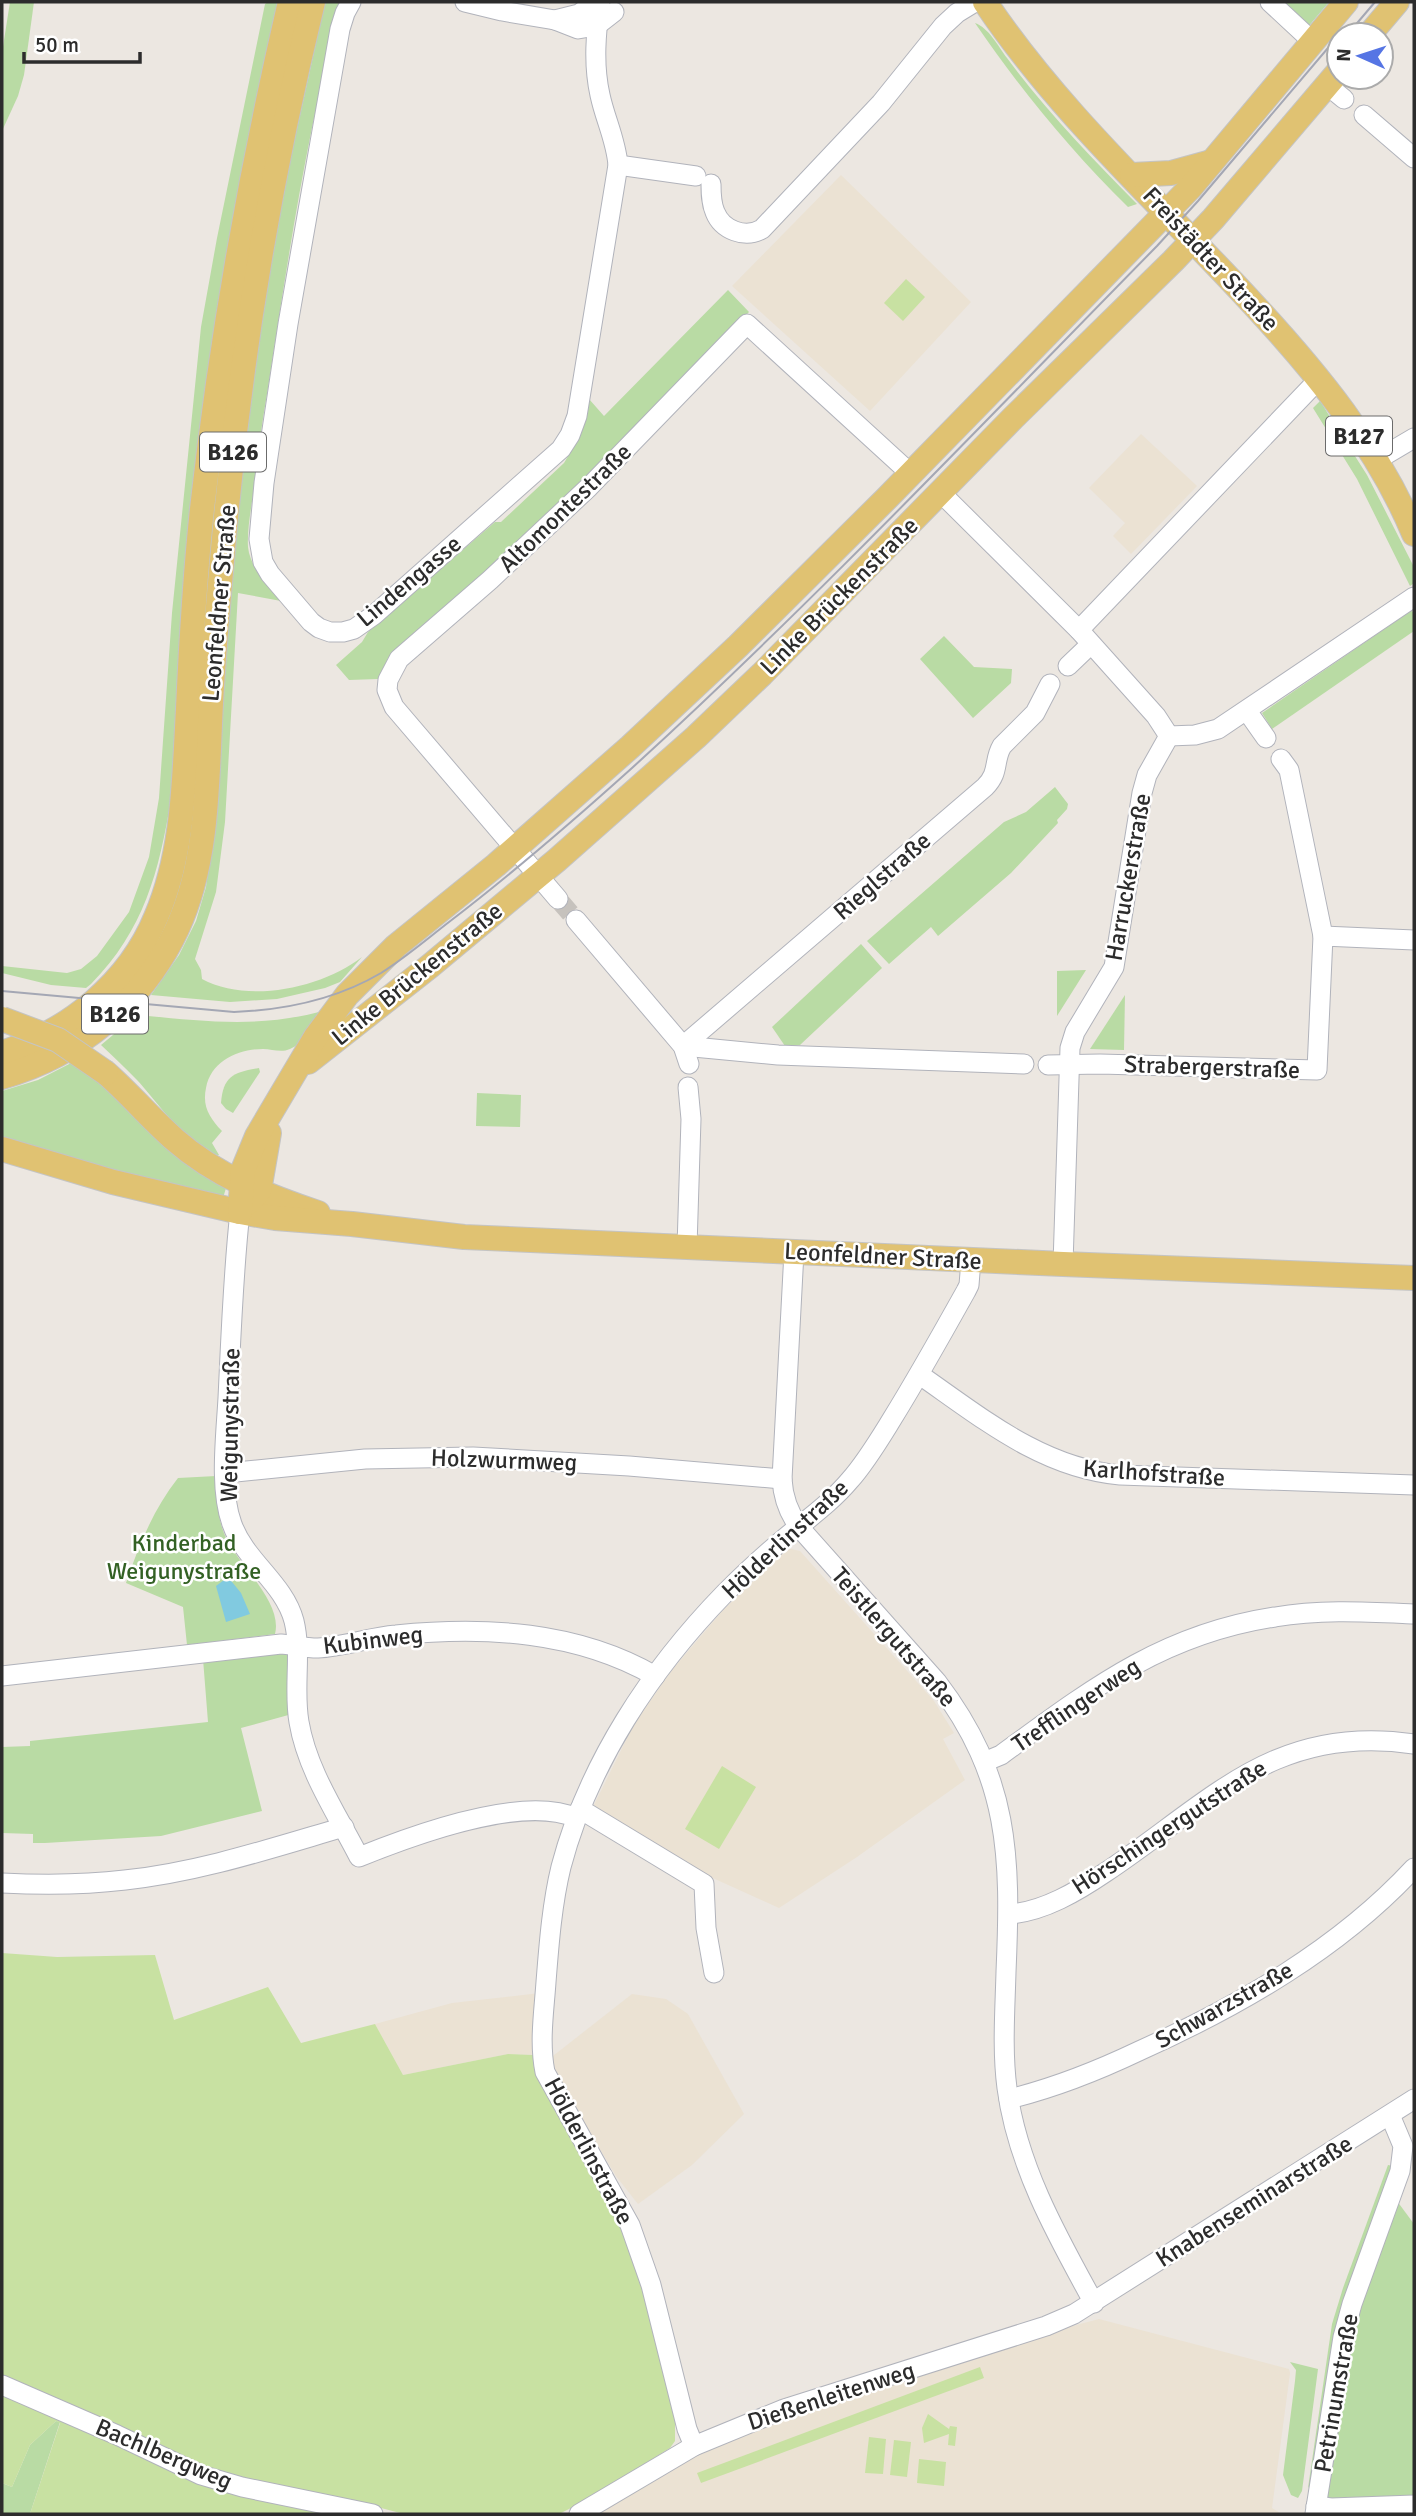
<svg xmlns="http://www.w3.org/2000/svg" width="1416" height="2516" font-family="Signika,sans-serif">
<rect width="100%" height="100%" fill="#ece7e1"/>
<!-- education -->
<g fill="#ebe2d3">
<polygon points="841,175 971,302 870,411 732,286"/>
<polygon points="1141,434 1197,486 1131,554 1113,536 1125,523 1089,488"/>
<polygon points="791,1549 800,1551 934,1701 954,1733 943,1739 965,1780 857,1857 779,1908 704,1874 593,1807 634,1724 672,1670 724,1609 786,1550"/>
<polygon points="540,1993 533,2055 508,2054 403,2075 375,2024 452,2003"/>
<polygon points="632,1994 666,1999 688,2014 744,2114 692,2165 638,2204 616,2176 553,2071 553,2056"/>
<polygon points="1099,2319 1289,2369 1290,2373 1272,2508 1282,2514 595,2514 693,2454 733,2435 1046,2333"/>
</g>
<!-- green -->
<g fill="#b9dba4">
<polygon points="10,2 34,2 24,75 18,96 2,131 2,53"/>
<path d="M268,2H278L171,799C159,872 144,930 91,984L86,988L51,985L2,973V966L67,973L81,969L97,956L129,912L149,857L159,798L172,613L201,327L217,238L265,4Z"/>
<path d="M325,2H342C307,128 288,259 268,388C262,423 257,458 253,494C251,510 247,530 248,547C250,568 269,585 281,601L238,593L225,822L216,892L195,959L201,970L202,979C248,1004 322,988 362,957L340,982L325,988L277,999L230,1002L151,995L179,955L196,921L206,887L214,822L225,639L252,384L282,197Z"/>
<polygon points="1287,2 1329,2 1307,28 1283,6"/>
<path d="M975,23C989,28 998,46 1007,58C1046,111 1091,157 1137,204L1128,207C1071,151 1020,89 975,23Z"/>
<polygon points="728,290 749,312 561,505 388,658 383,673 378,679 349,680 336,665 362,642 368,632 495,522 501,522 564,463 580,436 589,399 604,416"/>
<polygon points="1320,401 1367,475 1414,567 1414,583 1410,586 1357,479 1313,408"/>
<polygon points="1412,610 1414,615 1414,631 1272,729 1262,713"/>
<polygon points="944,636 974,667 1012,669 1011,683 973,718 920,659"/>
<polygon points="1055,787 1068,804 1067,809 1057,820 1058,823 1011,873 938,936 931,927 889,964 867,941 1004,822 1026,812"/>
<polygon points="861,944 882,968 800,1045 785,1046 772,1027"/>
<polygon points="1086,970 1057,1016 1057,971"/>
<polygon points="1125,995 1124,1050 1090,1049"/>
<path d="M326,1010C316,1021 304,1044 290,1049C281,1053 272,1049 263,1049C238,1049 211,1061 206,1088C202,1107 210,1118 222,1131L212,1143L219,1155C194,1156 154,1097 136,1079C125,1068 113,1056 101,1045L137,1015C204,1021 260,1029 326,1010Z"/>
<polygon points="75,1061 226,1188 223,1198 109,1170 2,1140 2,1091 38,1080"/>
<path d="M259,1068L260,1072L233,1113L226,1109L221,1103C223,1076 234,1072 259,1068Z"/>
<polygon points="477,1093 521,1095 520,1127 476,1126"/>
<path d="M216,1476C217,1498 217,1520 227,1540C240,1566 283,1603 275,1634L187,1645L183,1607L126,1583C139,1545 153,1510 178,1478Z"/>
<polygon points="291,1653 292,1714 241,1728 262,1811 161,1836 45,1843 33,1843 33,1834 2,1833 2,1747 30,1746 30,1741 208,1722 203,1659"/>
<polygon points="1388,2165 1393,2166 1314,2478 1308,2488 1332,2324 1343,2288"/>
<polygon points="1397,2201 1414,2224 1414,2498 1333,2501 1328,2497 1327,2491 1347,2348"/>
<polygon points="1290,2362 1318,2369 1302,2491 1298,2498 1291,2495 1283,2475 1295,2381 1296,2370"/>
<polygon points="56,2421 60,2422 30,2514 2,2514 2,2483 12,2487 30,2445"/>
</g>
<!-- pitch -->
<g fill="#c8e1a2">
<polygon points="906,279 925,297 903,321 884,303"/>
<polygon points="722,1766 756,1787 719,1849 685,1829"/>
<polygon points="2,1953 57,1957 155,1955 174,2020 268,1987 301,2043 375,2024 403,2075 508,2054 533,2055 537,2071 631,2244 675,2414 675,2441 670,2448 587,2500 559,2514 404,2514 335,2496 330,2514 30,2514 60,2423 56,2421 30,2445 12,2487 2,2483"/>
<polygon points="980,2367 984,2378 701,2483 697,2473"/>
<polygon points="928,2414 949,2429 950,2426 957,2427 955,2446 948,2445 949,2434 924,2443 922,2428"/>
<polygon points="869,2437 886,2439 883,2474 865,2473"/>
<polygon points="894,2440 911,2442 907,2477 890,2475"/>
<polygon points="919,2459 946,2462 944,2486 917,2483"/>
</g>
<!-- water -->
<polygon fill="#81cae0" points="228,1577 241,1593 250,1614 226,1622 216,1586"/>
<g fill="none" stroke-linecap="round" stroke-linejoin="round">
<!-- minor-tunnel -->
<polyline stroke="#c6c2bd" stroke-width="19" stroke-dasharray="19 10" stroke-linecap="butt" points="558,899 576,920"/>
<defs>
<g id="minor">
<path d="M351,2L345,13L340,29L288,324L264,483L259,539L263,562L270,574L311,622L319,628L330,632H343L354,629L374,615L561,449L570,435L577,416L618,165C616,140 605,119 600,95C593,64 596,33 600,2"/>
<polyline points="465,2 502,11 555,20 578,29 596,26 614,12"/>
<polyline points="1270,2 1312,41"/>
<polyline points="555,20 579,14 595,2"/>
<polyline points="1327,85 1344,99"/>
<polyline points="1364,115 1414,158"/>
<polyline points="618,165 696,176"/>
<path d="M711,184C711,193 711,203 715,212C722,230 745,239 762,229L881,103L943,26L957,13L975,2"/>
<polyline points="1375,461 1414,438"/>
<polyline points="941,493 1079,630 1156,716 1169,736 1147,775 1142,793 1114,967 1075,1032 1070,1048 1063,1264"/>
<polyline points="1079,630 1319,379"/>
<polyline points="1068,666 1091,644"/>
<polyline points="1247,711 1266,738"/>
<polyline points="1169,736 1195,735 1218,729 1414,597"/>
<polyline points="1281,759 1289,770 1323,936"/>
<polyline points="558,899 394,707 387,690 388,680 399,659 490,580 589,487 747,324 911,474"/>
<polyline points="576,920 683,1046 689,1064"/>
<path d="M683,1046L985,787C1000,772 993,761 1002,746L1035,713L1050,684"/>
<polyline points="683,1046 778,1055 1024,1064"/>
<polyline points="1048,1065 1100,1064 1317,1070 1323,936 1414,940"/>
<path d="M240,1212C233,1274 231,1336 228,1398C226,1435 219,1489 232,1524C245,1561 284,1583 294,1621C302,1654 293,1688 299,1722C307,1770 337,1814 359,1857C411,1836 523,1794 576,1818"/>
<polyline points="687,1247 691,1119 688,1087"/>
<path d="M794,1252L782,1479C783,1498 788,1512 799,1527L937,1682C1010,1778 1011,1856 1006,1972C1005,2010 1002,2050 1007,2088C1017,2165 1057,2236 1094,2303"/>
<path d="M920,1375C982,1418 1042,1468 1120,1475L1414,1485"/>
<polyline points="226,1473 365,1459 473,1457 629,1466 782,1479"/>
<path d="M2,1676L281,1644C293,1645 305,1648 318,1648C343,1647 370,1637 396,1635C485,1626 577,1631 655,1676"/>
<path d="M984,1762L1001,1755C1090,1690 1162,1634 1275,1617C1321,1609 1368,1612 1414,1614"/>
<polyline points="580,1809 704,1884 706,1928 714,1973"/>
<path d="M2,1883C43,1885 84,1885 125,1880C200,1872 272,1848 344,1827"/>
<path d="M1009,1914C1043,1912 1078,1891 1106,1872C1211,1802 1275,1723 1414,1744"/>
<path d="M1009,2099C1054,2088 1097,2071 1139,2051C1239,2006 1339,1949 1414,1868"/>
<polyline points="2,2385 117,2435 201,2475 242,2487 373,2514"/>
<path d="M694,2446L687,2429L651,2285L630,2225L545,2072C539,2042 544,2012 546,1982C549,1944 552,1904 561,1867C588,1764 651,1669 725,1593C742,1576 760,1559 779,1543C803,1522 829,1505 850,1480C866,1462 879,1440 892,1419C918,1377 942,1334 966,1291L969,1285L971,1260"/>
<polyline points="1316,2506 1331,2508 1414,2505"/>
<polyline points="579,2514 694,2446 784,2409 1046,2326 1074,2314 1414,2099"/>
<polyline points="1315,2514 1343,2337 1352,2304 1400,2171 1403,2146 1390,2115"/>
</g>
<g id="major">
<path d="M985,2C1060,114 1162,205 1253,304C1316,372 1378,447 1414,534"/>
<polyline points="1369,35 1397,2"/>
<polyline points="1132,175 1171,173 1211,162"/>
<path d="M2,1053C69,1031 129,983 156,917C184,852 184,779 188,709C191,643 195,576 202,509C221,339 251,169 290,2"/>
<polyline points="308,1062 430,966 557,860 696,737 762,674 1013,418 1173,261 1213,219 1339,71"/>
<path d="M106,1073C130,1094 151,1119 175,1140C216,1176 267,1196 318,1213"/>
<path d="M2,1077C79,1055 143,1002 177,929C209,860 207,778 211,703C214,648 219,593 224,538C240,358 270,177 313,2"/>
<polyline points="2,1149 113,1182 240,1212 275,1218 352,1224 464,1237 1063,1264 1414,1278"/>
<polyline points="248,1203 259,1191 269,1133"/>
<polyline points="240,1212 243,1170 257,1136 315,1038 347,995 396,946 496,865 630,747 738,646 887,498 1191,187 1346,2"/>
</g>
</defs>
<!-- minor casing -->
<use href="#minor" stroke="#b1b3bb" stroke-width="21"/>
<!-- major casing -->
<use href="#major" stroke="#c4c4c4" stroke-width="26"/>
<!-- minor -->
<use href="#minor" stroke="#fff" stroke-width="19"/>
<!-- major -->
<use href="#major" stroke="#e0c272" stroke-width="24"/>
<!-- tram -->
<g stroke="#a4a7b4" stroke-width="2">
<polyline points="1347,35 1375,2"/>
<path d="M2,991L234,1012C285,1010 337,999 381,973C405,958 427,939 449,922C513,873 572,822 632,768C814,602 984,422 1157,246L1198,201L1339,35"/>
</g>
<defs>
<polyline id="major-bridge" points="2,1019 58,1040 106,1073"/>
</defs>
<!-- major-bridge casing -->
<use href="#major-bridge" stroke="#c4c4c4" stroke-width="26" stroke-linecap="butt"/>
<!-- major-bridge -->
<use href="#major-bridge" stroke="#e0c272" stroke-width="24"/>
</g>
<g text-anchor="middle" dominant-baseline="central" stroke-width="5" stroke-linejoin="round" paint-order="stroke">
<!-- shield labels -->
<g fill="#fff" stroke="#6b6b6b" stroke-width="2">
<rect x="1326" y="416.5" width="66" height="39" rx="5"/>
<rect x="200" y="432.5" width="66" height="39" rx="5"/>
<rect x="82" y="994.5" width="66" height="39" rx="5"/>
</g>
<g font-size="23" font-weight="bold" fill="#2c2c2c">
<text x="1359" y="436">B127</text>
<text x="233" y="452">B126</text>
<text x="115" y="1014">B126</text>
</g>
<!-- street labels -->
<g font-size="24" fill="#2c2c2c" stroke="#fff">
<text transform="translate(1211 259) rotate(47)">Freistädter Straße</text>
<text transform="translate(565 508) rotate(-44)">Altomontestraße</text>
<text transform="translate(409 581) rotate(-40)">Lindengasse</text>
<text transform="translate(839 596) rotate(-45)">Linke Brückenstraße</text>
<text transform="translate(219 603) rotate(-85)">Leonfeldner Straße</text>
<text transform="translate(882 876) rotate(-41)">Rieglstraße</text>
<text transform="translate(1128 877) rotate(-80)">Harruckerstraße</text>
<text transform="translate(417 974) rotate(-39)">Linke Brückenstraße</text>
<text transform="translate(1212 1067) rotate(2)">Strabergerstraße</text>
<text transform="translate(883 1256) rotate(3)">Leonfeldner Straße</text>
<text transform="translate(230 1425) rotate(-89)">Weigunystraße</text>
<text transform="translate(504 1460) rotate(2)">Holzwurmweg</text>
<text transform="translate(1154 1473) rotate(4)">Karlhofstraße</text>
<text transform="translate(785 1539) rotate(-43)">Hölderlinstraße</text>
<text transform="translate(894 1637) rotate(49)">Teistlergutstraße</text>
<text transform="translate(373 1640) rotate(-7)">Kubinweg</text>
<text transform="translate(1076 1705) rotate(-34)">Trefflingerweg</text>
<text transform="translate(1169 1827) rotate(-33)">Hörschingergutstraße</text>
<text transform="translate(1224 2005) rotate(-29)">Schwarzstraße</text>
<text transform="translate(589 2151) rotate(62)">Hölderlinstraße</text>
<text transform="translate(1254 2201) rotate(-32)">Knabenseminarstraße</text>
<text transform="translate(1336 2393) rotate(-80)">Petrinumstraße</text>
<text transform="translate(831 2396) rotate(-18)">Dießenleitenweg</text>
<text transform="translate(164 2454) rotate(23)">Bachlbergweg</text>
</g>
<!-- park labels -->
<g font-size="24" fill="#336124" stroke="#fff">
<text x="184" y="1543">Kinderbad<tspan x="184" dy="28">Weigunystraße</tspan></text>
</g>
</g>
<!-- border -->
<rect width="1416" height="2516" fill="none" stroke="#2c2c2c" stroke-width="7"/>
<!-- north arrow -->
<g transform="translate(1360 56) rotate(273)"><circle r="33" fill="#ffffff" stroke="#ababab" stroke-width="2"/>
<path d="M0-5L12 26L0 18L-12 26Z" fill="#5675e4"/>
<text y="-10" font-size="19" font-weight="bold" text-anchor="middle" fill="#2c2c2c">N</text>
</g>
<!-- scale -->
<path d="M24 52v10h116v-10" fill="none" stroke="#2c2c2c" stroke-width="3.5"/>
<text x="35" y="52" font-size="21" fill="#2c2c2c" stroke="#ffffff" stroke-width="5" paint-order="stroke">50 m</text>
</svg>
